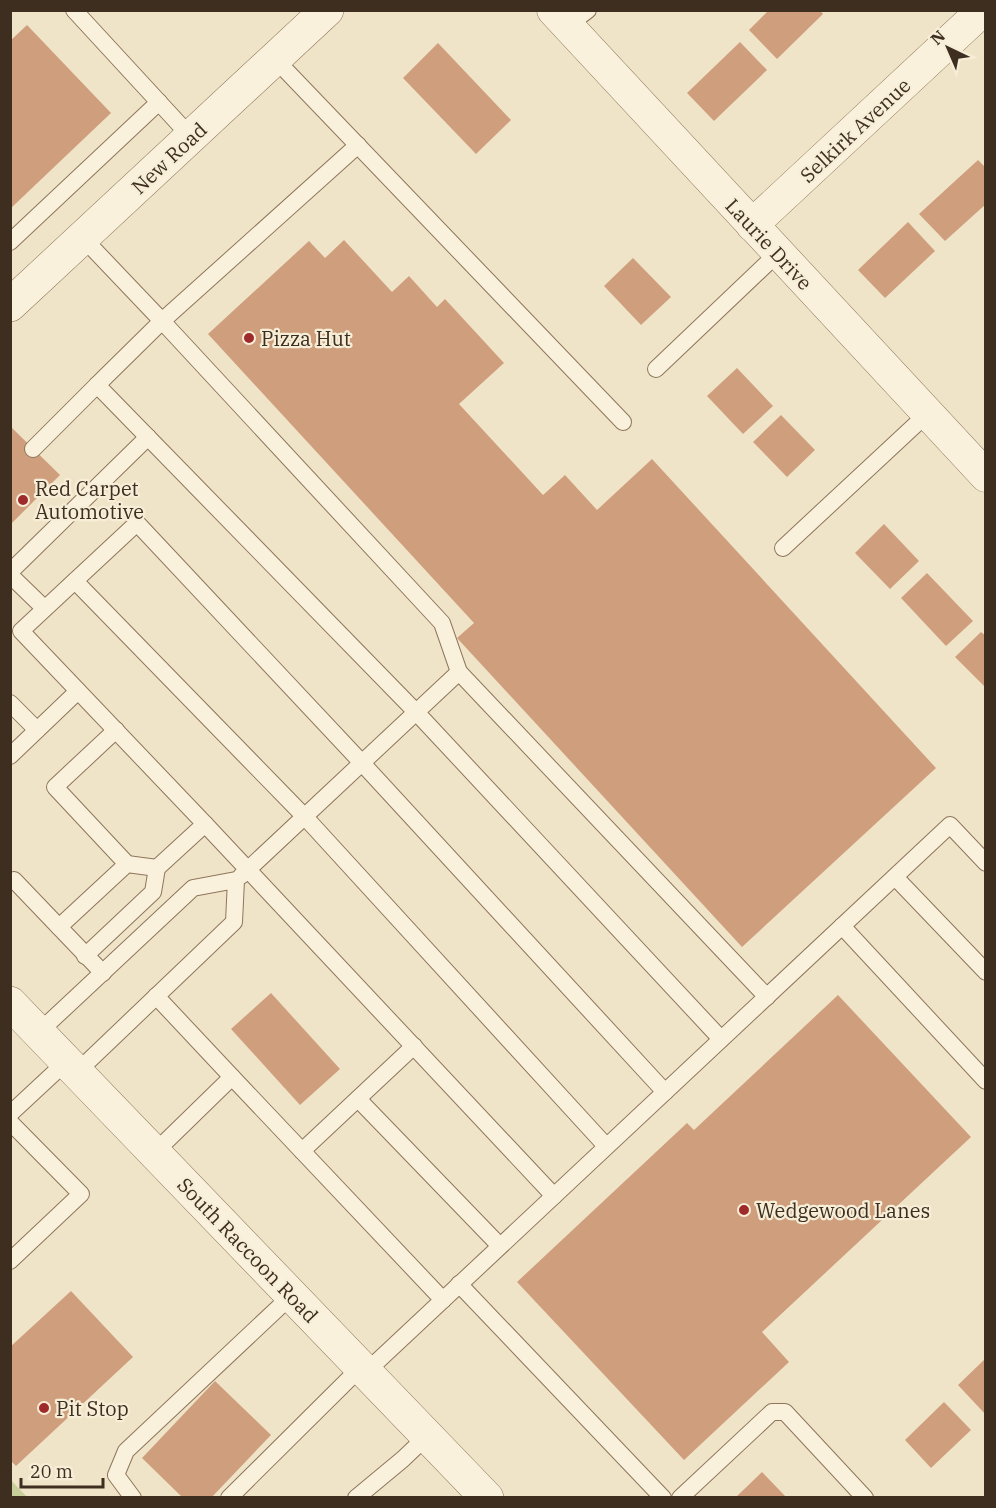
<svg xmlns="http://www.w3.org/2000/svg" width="996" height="1508" font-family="'IBM Plex Serif',serif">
<rect width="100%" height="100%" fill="#f0e4c8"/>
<!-- green -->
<polygon fill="#c9cf9b" points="11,1480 27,1497 11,1497"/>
<!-- building -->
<g fill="#cf9f7d">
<polygon points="769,10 820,10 823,14 777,59 749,30"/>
<polygon points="27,25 111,113 10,209 10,41"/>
<polygon points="740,42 767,70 714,121 687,93"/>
<polygon points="438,43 511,120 476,154 403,78"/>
<polygon points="978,160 986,168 986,204 945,241 919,214"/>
<polygon points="908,222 935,251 885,298 858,270"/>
<polygon points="344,240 392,292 409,276 437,307 445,299 504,363 459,404 543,495 565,475 597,510 652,459 936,768 742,947 457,638 474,623 208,334 309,241 325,258"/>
<polygon points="633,258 671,297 641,325 604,286"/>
<polygon points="737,368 773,406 743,434 707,396"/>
<polygon points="781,415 815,450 787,477 753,442"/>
<polygon points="10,426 60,475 10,525"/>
<polygon points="884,524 919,561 890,589 855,553"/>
<polygon points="927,573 973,621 946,646 901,598"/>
<polygon points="981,632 986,636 986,688 955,657"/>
<polygon points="271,993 340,1069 300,1105 231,1029"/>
<polygon points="838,995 971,1137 762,1332 789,1362 684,1460 517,1282 687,1123 694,1130"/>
<polygon points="71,1291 133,1357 16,1466 10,1460 10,1347"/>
<polygon points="986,1358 986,1415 958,1385"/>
<polygon points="215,1381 271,1435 211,1498 183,1498 142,1458"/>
<polygon points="944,1402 971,1430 931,1468 905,1440"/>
<polygon points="762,1472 787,1498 735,1498"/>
</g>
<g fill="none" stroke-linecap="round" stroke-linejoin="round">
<defs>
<g id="service">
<polyline points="74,10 191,137"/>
<polyline points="567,26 588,10"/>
<polyline points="275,59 623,422"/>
<polyline points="83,238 162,321 358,145"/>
<polyline points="10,242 159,102"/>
<polyline points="656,369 778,253"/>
<polyline points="33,449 97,385"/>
<polyline points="783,548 927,414"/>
<polyline points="10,572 148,437"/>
<polyline points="10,575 44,608"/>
<polyline points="75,581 305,817 606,1146"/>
<polyline points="10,703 37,730"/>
<polyline points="116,730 55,787 127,864"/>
<polyline points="10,756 78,691"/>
<polyline points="205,824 554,1196"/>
<polyline points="241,876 459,672"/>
<polyline points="895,877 986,972"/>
<polyline points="14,880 103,973"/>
<polyline points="842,926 986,1081"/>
<polyline points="59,927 127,864 157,868"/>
<polyline points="85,956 153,892 157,868 205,824 21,631 137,523 362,763 665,1092"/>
<polyline points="156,996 232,1077"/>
<polyline points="39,1032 193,888 236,880 234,922 77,1072"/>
<polyline points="721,1039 417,713 97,385 162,321 442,623 459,672 767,997"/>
<polyline points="358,1099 500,1246"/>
<polyline points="10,1114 67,1061"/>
<polyline points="10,1122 81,1194 10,1261"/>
<polyline points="302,1151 414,1046"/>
<polyline points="154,1153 232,1077 443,1300"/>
<polyline points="459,1284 663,1498"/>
<polyline points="366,1372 950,825 986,863"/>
<polyline points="133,1498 116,1475 126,1451 292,1295"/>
<polyline points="229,1498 361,1367"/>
<polyline points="356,1498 403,1459 427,1436"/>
<polyline points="680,1498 772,1412 785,1412 865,1498"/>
</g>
<g id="minor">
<polyline points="553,10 986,476"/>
<polyline points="752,225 983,10"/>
</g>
<g id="tertiary">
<polyline points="10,305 327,10"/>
<polyline points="10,1003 487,1498"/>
</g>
</defs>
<!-- service casing -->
<use href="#service" stroke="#8d765c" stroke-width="18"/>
<!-- minor casing -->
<use href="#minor" stroke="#8d765c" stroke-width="33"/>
<!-- tertiary casing -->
<use href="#tertiary" stroke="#8d765c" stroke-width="34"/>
<!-- service -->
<use href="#service" stroke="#faf1dc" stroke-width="16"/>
<!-- minor -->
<use href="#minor" stroke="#faf1dc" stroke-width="32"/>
<!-- tertiary -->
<use href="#tertiary" stroke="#faf1dc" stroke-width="33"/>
</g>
<!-- markers -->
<g fill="#9e2a2b" stroke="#f7eed8" stroke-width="2">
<circle cx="249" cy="338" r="6"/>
<circle cx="23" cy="500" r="6"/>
<circle cx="744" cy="1210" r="6"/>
<circle cx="44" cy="1408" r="6"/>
</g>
<g text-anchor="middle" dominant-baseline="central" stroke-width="4.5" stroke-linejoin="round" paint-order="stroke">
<!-- street labels -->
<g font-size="20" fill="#3d2e20" stroke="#f7eed8">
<text transform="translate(855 130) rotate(-43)">Selkirk Avenue</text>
<text transform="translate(169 158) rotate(-43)">New Road</text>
<text transform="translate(769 244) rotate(47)">Laurie Drive</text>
<text transform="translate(248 1250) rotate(46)">South Raccoon Road</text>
</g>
<!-- poi labels -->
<g font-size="20" fill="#3d2e20" stroke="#f7eed8" text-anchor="start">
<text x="261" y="338">Pizza Hut</text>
<text x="35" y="488">Red Carpet<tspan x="35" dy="23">Automotive</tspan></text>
<text x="756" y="1210">Wedgewood Lanes</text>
<text x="56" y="1408">Pit Stop</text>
</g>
</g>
<!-- border -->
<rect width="996" height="1508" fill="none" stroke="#3d2e20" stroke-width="24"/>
<!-- north arrow -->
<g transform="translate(948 48) rotate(316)" stroke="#f7eed8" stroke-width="4.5" paint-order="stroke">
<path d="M0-4.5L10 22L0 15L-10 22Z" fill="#3d2e20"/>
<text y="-9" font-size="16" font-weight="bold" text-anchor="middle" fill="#3d2e20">N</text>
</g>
<!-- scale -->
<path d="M21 1478v9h82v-9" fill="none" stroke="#3d2e20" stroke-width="3"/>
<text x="30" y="1478" font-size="18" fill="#3d2e20" stroke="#f7eed8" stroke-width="4.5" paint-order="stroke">20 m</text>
</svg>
